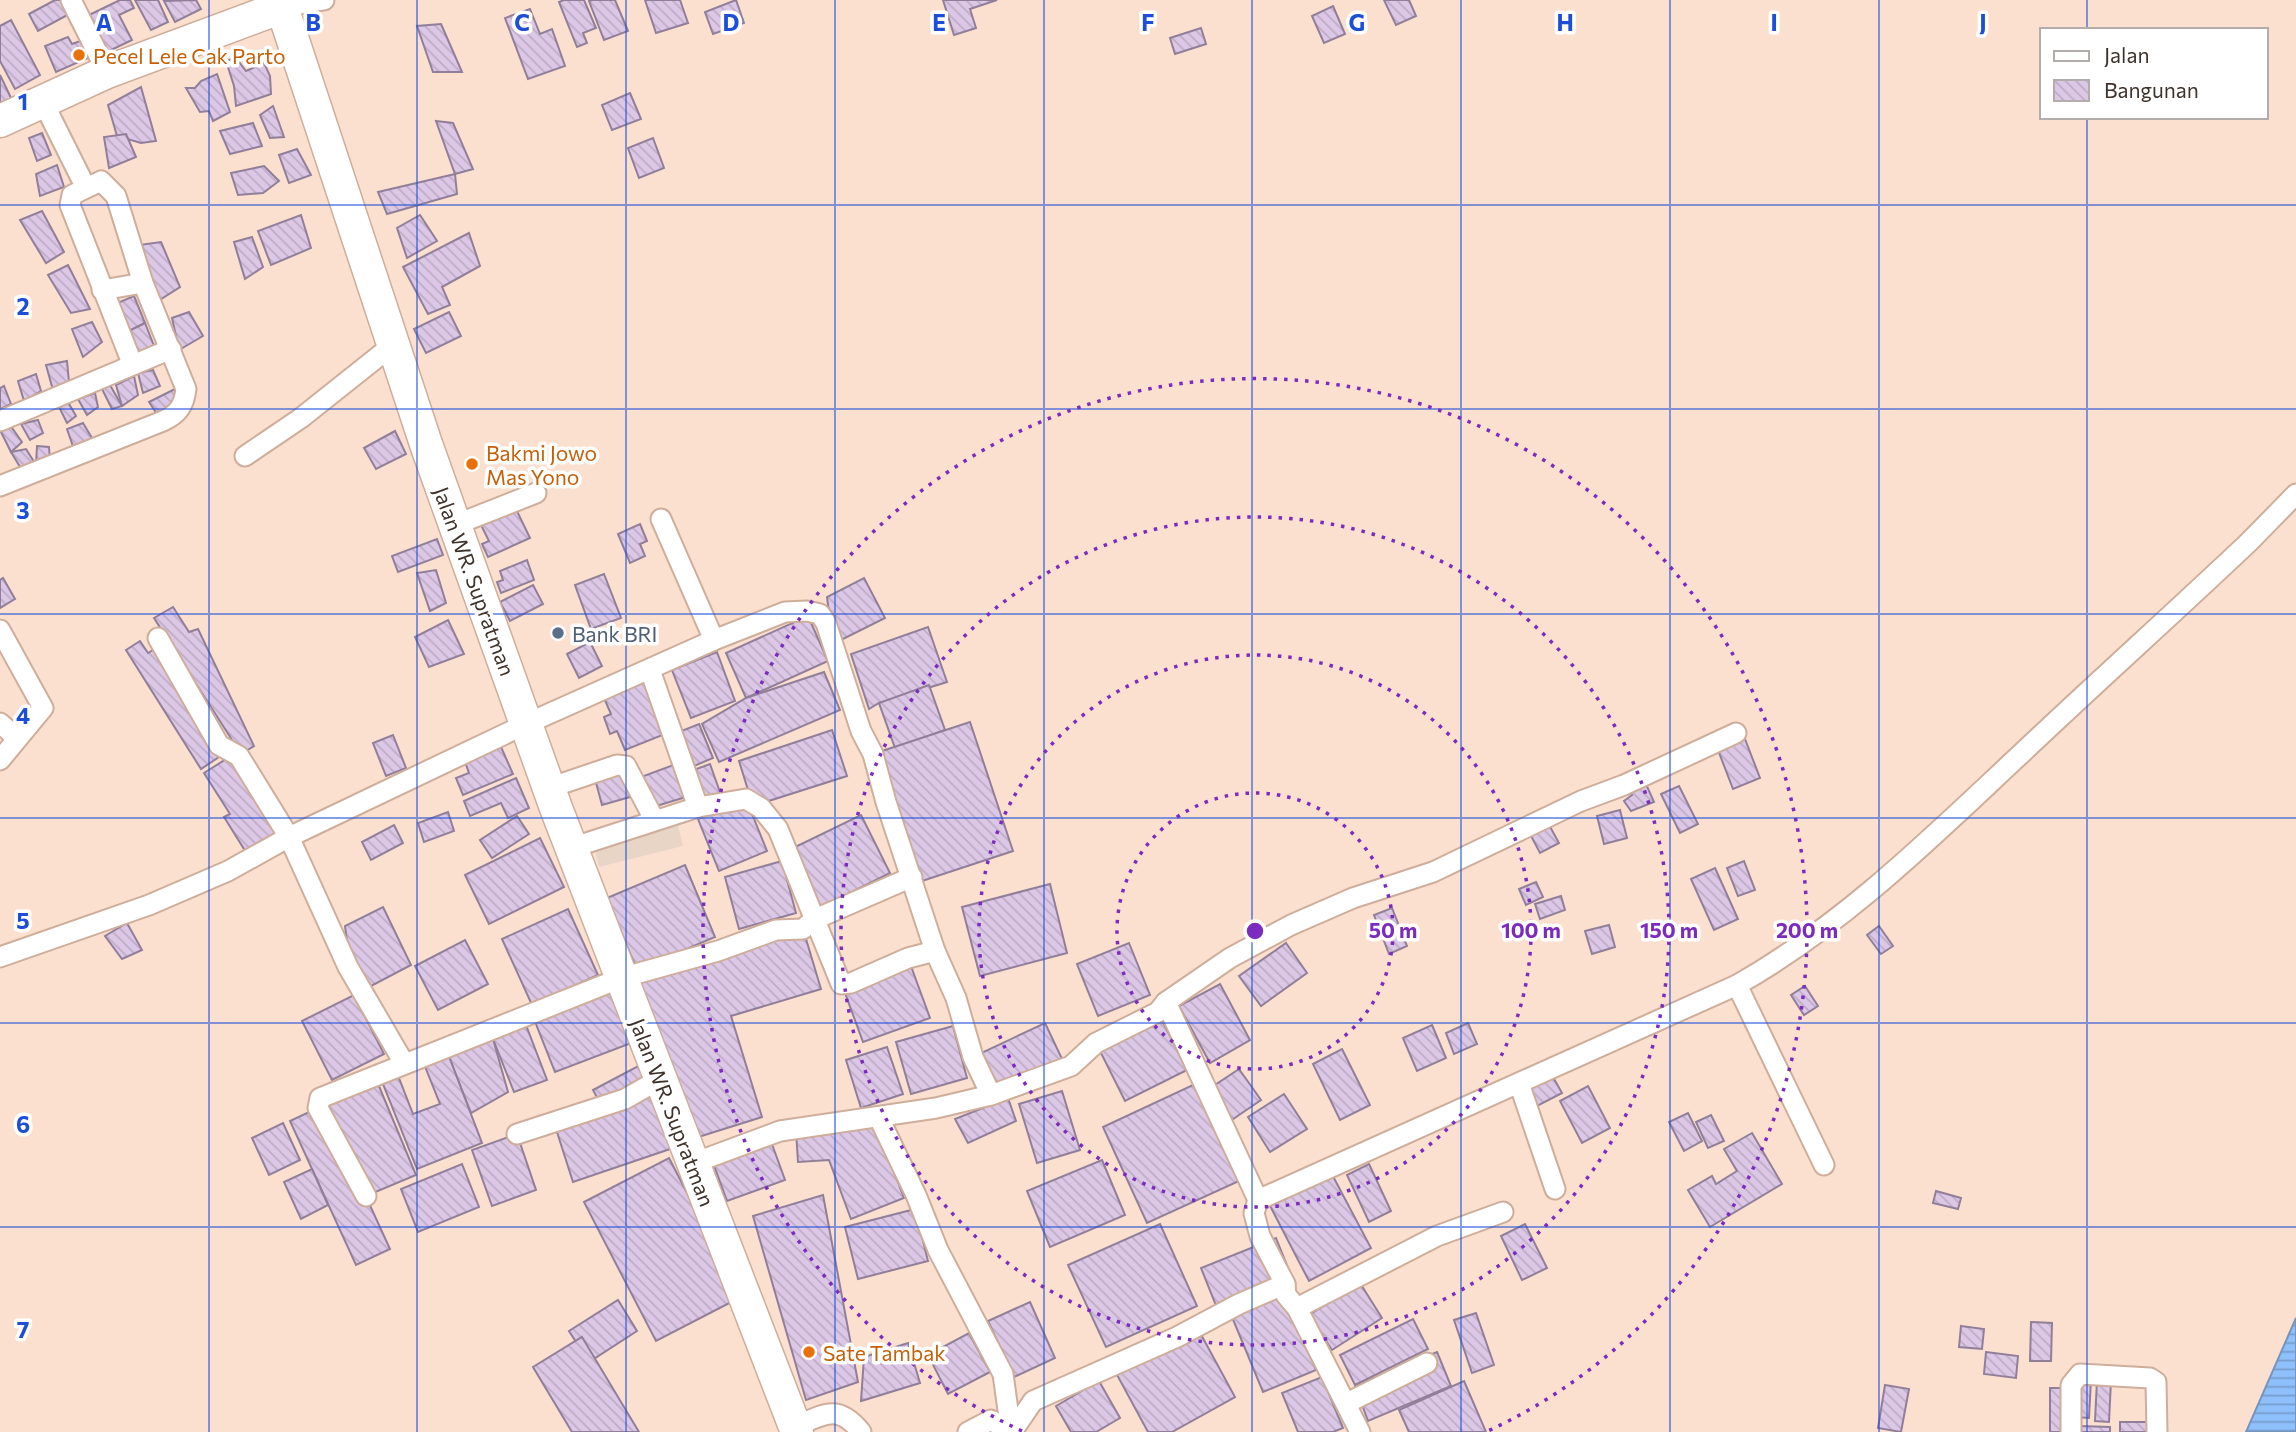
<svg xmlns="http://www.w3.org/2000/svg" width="2296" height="1432" font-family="Commissioner,sans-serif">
<defs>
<pattern id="water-rules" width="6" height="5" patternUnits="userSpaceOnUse" patternTransform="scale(1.75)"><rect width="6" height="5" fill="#8ec0fc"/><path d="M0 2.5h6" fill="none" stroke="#759dcc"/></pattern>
<pattern id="building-back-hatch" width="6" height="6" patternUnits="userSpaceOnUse" patternTransform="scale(1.75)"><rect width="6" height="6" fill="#dcc8e6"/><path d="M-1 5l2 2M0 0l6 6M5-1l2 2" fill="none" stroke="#beacc5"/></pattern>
</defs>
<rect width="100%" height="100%" fill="#fbe0d0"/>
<!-- medical -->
<polygon fill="#e8d5c5" points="677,821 683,846 599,867 593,842"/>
<!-- water -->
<polygon fill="url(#water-rules)" stroke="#7695bd" stroke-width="2" points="2296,1318 2296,1432 2246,1432"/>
<!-- building -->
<g fill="url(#building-back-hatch)" stroke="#917f9a" stroke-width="2">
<polygon points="55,0 64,0 71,13 38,31 29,14"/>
<polygon points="120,0 130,0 134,8 119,15 132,40 107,52 89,15"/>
<polygon points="135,0 158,0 168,22 151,30"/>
<polygon points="196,0 201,9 175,22 164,1"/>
<polygon points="564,0 584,0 596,28 583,33 587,43 577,47 559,2"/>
<polygon points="593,0 615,0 628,31 604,40 589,1"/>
<polygon points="645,0 680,0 688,23 656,33"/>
<polygon points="736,0 744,23 713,34 705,12"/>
<polygon points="943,0 997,0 970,9 976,28 954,35"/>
<polygon points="1384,0 1409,0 1416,16 1396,25"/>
<polygon points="1333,6 1345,34 1324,43 1312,16"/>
<polygon points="530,9 540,34 552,29 565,66 528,79 505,18"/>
<polygon points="11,20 40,75 15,89 0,61 0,26"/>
<polygon points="441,24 462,72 433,72 417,26"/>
<polygon points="1201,28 1206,44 1175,54 1170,38"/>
<polygon points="68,37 72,44 83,40 90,57 56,72 45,46"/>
<polygon points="236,58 246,71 264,63 270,76 271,94 236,106 234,86 226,61"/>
<polygon points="217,74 230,112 213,121 209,111 200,112 186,88 195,88 201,81"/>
<polygon points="0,75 12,100 0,105"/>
<polygon points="141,87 156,141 141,143 117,136 108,105"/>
<polygon points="630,93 641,119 612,130 602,105"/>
<polygon points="273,106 284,137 270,138 260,115"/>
<polygon points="436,121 453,123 473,169 455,174"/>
<polygon points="253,123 262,146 230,154 220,131"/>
<polygon points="42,133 51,155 37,161 29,138"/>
<polygon points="126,134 136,157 109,168 104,137"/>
<polygon points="653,138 664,168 639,178 628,148"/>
<polygon points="297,149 311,175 289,183 279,155"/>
<polygon points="57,165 64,187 40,196 36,174"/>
<polygon points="264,166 279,181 263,193 238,195 231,173"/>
<polygon points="455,174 457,194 387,214 378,192"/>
<polygon points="42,211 64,252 46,263 20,220"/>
<polygon points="301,215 311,248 271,265 258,231"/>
<polygon points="420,215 437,241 407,258 397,228"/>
<polygon points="469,233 480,266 442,287 450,305 428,314 403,267"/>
<polygon points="252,237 263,267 245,279 234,242"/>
<polygon points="161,242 180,287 158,301 139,245"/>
<polygon points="68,265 90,309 71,313 48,275"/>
<polygon points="134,296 145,323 127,332 115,304"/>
<polygon points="189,312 203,336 179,350 172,318"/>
<polygon points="449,312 461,336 426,353 414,329"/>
<polygon points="92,322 102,342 83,357 72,329"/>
<polygon points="145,323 154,346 135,355 127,332"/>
<polygon points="67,361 69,382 53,390 46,365"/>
<polygon points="153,370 160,386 143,393 138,373"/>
<polygon points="36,374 41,391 24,401 18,381"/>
<polygon points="134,376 138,395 122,406 116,385"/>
<polygon points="110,385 122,406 112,409 102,389"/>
<polygon points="4,386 11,404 0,409 0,388"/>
<polygon points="175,389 178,400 159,417 149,402"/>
<polygon points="95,393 98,407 87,415 78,399"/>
<polygon points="68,402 76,416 67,423 59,407"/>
<polygon points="38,420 43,433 30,440 21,424"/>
<polygon points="83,423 95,443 75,452 67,429"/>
<polygon points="10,425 22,442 11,452 0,430"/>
<polygon points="395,431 406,454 376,469 364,448"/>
<polygon points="37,446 49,447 50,461 36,465"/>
<polygon points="26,449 36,465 23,472 11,452"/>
<polygon points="515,507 530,538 488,557 482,544 489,541 480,523"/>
<polygon points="640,524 647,541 640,544 645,556 630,563 618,534"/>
<polygon points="437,539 443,555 398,572 392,556"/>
<polygon points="527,560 534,580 501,593 497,582 503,580 500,571"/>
<polygon points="436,570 446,603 430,611 417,573"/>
<polygon points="604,574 621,618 591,629 575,585"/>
<polygon points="3,578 15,599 0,608 0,580"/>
<polygon points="864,578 885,618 833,644 827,597"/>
<polygon points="533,585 543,604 510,621 500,602"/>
<polygon points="173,607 189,632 198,629 254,746 241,754 154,618"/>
<polygon points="808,616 828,661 746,698 726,653"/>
<polygon points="448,620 464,654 429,667 415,637"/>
<polygon points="928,627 947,682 879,703 869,709 851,654"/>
<polygon points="140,641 148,653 158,647 222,755 201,769 126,650"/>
<polygon points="590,642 602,666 579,678 567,654"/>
<polygon points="717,652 735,701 691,718 672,670"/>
<polygon points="824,672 840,710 719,762 702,724 746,698"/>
<polygon points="645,682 665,734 625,750 617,731 610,734 604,717 611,714 604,698"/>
<polygon points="929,685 945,730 895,748 879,703"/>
<polygon points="970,722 1013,851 916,883 873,754"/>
<polygon points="699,724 713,758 694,766 679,732"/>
<polygon points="832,730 847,776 753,806 739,761"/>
<polygon points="393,735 406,768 386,776 373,743"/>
<polygon points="1745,739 1760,778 1733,789 1718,750"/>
<polygon points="501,747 513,774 463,795 456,778 469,773 465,762"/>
<polygon points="231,756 282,836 249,857 224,817 230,814 204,773"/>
<polygon points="676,764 686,797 653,807 641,777"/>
<polygon points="710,764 721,795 699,802 688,772"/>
<polygon points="623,771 630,797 602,805 595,779"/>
<polygon points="516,778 529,808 508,818 501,803 470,816 464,801"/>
<polygon points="1645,782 1654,802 1631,811 1624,801 1632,795 1629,789"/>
<polygon points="1679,786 1698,824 1680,833 1661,794"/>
<polygon points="746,799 767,851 719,871 698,819"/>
<polygon points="1620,810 1627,838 1604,844 1597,816"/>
<polygon points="448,812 454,831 424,842 418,823"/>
<polygon points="861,815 890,873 818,909 789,850"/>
<polygon points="517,816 529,834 492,858 480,840"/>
<polygon points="1548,823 1559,843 1540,853 1529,832"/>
<polygon points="394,825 403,843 371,860 362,842"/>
<polygon points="540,838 564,887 489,924 465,875"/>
<polygon points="782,861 796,913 739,929 725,877"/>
<polygon points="1744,861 1755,890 1738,896 1727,868"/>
<polygon points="685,865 715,937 637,970 607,898"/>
<polygon points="1715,868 1738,919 1714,930 1691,879"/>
<polygon points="1536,882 1543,897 1526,905 1519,889"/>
<polygon points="1050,884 1067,953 980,976 962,907"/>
<polygon points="1561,896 1565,910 1540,919 1535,904"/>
<polygon points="383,907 411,965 354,995 345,926"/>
<polygon points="1392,908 1407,946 1389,954 1374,915"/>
<polygon points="568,909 598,975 532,1005 502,939"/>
<polygon points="127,923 142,950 122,959 105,936"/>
<polygon points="1609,925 1615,947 1592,954 1585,931"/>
<polygon points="1879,926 1893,946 1881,954 1867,935"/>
<polygon points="803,929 821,989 731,1016 762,1117 692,1139 638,983"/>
<polygon points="465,940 488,984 438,1010 415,966"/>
<polygon points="1129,943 1150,995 1098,1016 1077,964"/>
<polygon points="1286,943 1307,973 1261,1006 1239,976"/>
<polygon points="908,958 930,1018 863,1042 841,982"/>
<polygon points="1220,984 1250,1040 1210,1063 1179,1006"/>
<polygon points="1805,986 1818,1006 1804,1015 1791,995"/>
<polygon points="613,989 634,1042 555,1072 534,1019"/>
<polygon points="354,995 384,1054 332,1080 302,1021"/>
<polygon points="1158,1012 1187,1070 1125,1101 1096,1043"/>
<polygon points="1045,1023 1063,1061 991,1095 973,1057"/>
<polygon points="1468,1023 1477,1044 1454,1054 1446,1033"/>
<polygon points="526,1025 547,1080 514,1092 493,1039"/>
<polygon points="1432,1025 1446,1058 1417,1071 1403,1038"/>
<polygon points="953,1026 967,1078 911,1094 896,1042"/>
<polygon points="493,1039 508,1092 471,1113 448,1054"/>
<polygon points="887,1047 903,1094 861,1108 846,1060"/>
<polygon points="1342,1049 1370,1105 1340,1120 1313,1064"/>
<polygon points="448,1054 482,1143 417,1169 381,1079 397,1073 413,1114 440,1104 424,1064"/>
<polygon points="642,1064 650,1079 601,1105 593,1090"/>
<polygon points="1239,1069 1261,1100 1223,1126 1212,1087"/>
<polygon points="1553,1077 1562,1093 1537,1106 1528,1090"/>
<polygon points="376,1079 416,1175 366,1196 326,1099"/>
<polygon points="1195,1084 1239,1181 1147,1223 1103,1127"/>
<polygon points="1588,1086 1610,1128 1582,1143 1560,1101"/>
<polygon points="1062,1091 1080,1150 1037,1163 1019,1104"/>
<polygon points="1284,1094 1307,1129 1270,1152 1248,1117"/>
<polygon points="655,1095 673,1148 573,1182 556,1129"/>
<polygon points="1008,1098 1016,1121 968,1143 955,1119"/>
<polygon points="324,1105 390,1249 356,1265 290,1121"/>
<polygon points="1688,1113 1702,1141 1684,1151 1669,1122"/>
<polygon points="1711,1115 1724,1141 1708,1148 1696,1122"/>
<polygon points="283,1123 300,1160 269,1175 252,1138"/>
<polygon points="877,1127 904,1198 851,1219 829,1160 798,1162 796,1131"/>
<polygon points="1752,1133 1782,1184 1710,1227 1688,1190 1712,1176 1716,1184 1737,1171 1724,1149"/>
<polygon points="517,1134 536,1190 492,1206 472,1150"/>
<polygon points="769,1136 785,1180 727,1201 711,1157"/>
<polygon points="669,1158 741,1297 656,1341 584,1202"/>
<polygon points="1102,1160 1125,1215 1050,1247 1027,1191"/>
<polygon points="462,1164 479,1207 418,1232 401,1189"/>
<polygon points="1369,1164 1391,1211 1369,1222 1347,1175"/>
<polygon points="1327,1165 1371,1248 1309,1281 1266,1198"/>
<polygon points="312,1169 328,1205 301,1219 284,1182"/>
<polygon points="1936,1191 1961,1198 1958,1209 1933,1203"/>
<polygon points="823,1195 858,1382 806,1400 753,1216"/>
<polygon points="915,1209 928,1261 858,1279 845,1227"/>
<polygon points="1160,1224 1197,1306 1106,1347 1068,1265"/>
<polygon points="1525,1224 1547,1268 1522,1280 1501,1236"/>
<polygon points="1276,1238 1292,1278 1217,1308 1201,1268"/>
<polygon points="1360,1283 1382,1318 1332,1350 1309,1315"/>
<polygon points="1286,1295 1316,1370 1263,1392 1232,1317"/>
<polygon points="618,1300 637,1331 589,1362 569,1331"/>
<polygon points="1030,1302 1055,1358 1014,1377 988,1321"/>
<polygon points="1476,1313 1494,1365 1472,1373 1454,1320"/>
<polygon points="1413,1319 1428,1349 1355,1385 1340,1355"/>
<polygon points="2031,1322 2052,1323 2051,1361 2030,1361"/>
<polygon points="1961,1326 1984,1329 1982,1349 1959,1347"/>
<polygon points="1198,1329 1235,1397 1172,1432 1148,1432 1116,1373"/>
<polygon points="969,1333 990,1372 948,1394 928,1355"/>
<polygon points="582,1337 639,1432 572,1432 533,1367"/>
<polygon points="908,1343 920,1383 861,1401 864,1357"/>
<polygon points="1437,1352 1451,1386 1368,1421 1355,1385"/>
<polygon points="1986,1352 2018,1356 2016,1378 1984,1374"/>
<polygon points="1322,1377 1343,1428 1333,1432 1298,1432 1282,1393"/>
<polygon points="2078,1379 2091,1380 2089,1418 2076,1417"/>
<polygon points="2097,1380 2111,1381 2109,1422 2095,1421"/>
<polygon points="1099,1381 1120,1418 1096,1432 1071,1432 1056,1406"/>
<polygon points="1464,1381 1486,1432 1409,1432 1399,1410"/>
<polygon points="1885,1385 1909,1389 1901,1432 1878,1428"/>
<rect x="2050" y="1388" width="17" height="44"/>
<rect x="2120" y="1422" width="30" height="10"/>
<polygon points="2079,1426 2110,1427 2110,1432 2079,1432"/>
</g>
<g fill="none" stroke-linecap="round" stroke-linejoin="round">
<defs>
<g id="minor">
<polyline points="71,0 107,72"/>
<polyline points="282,7 324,0"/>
<polyline points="43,102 85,186"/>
<polyline points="102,290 143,283"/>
<polyline points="0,421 171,349"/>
<polyline points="245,456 301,418 394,344"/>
<path d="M0,486L163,421C178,414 184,406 186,389L143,283L116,196L101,181L72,195L70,205L132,363"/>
<polyline points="661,519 714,640"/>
<polyline points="455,525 536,493"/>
<polyline points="0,630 43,708 0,760"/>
<polyline points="158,638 219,745 239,756 289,837 348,967 404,1063"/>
<polyline points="650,670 698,807"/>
<polyline points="0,723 17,738"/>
<polyline points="549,788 617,765 626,766 654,819"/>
<polyline points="571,848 698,807 746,799 761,808 778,829 841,984 851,983 908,958 935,951"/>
<polyline points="0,957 149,905 228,871 289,837 526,724 714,640 785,612 807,611 820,614 826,623 861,731 873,754 886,802 935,951 956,998 973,1057 991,1095"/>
<polyline points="1737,985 1824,1165"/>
<polyline points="1166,1002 1258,1200"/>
<polyline points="1519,1083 1555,1189"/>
<polyline points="879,1118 916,1195 938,1250 1003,1374 1011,1432"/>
<polyline points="517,1134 625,1099 660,1079"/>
<polyline points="694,1163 780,1131 936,1108 991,1095 1071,1066 1096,1043 1158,1012 1166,1002 1230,958 1291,925 1353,898 1433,872 1581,801 1624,785 1736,733"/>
<polyline points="366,1196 318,1108 320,1098 621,978 718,951 776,930 803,929 813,920 912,877"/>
<polyline points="1297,1308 1437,1236 1503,1212"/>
<polyline points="1347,1403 1427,1363"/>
<path d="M795,1427C824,1414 838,1403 861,1432"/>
<polyline points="968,1432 991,1420 1010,1432"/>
<polyline points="1012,1432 1033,1401 1177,1337 1239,1304 1285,1284"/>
<path d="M1360,1432L1297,1308L1286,1295L1285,1284L1260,1236L1254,1213L1258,1200L1737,985C1845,924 1933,836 2023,752C2098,681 2174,613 2249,542L2296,494"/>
<polyline points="2071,1432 2071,1385 2080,1374 2150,1378 2156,1382 2157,1432"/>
</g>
<polyline id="primary" points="0,121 107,72 282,7 426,444 556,808 797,1432"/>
</defs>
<!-- minor casing -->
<use href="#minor" stroke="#cead9b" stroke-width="23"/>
<!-- primary casing -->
<use href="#primary" stroke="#cead9b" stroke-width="35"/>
<!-- minor -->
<use href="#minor" stroke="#fff" stroke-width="19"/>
<!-- primary -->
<use href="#primary" stroke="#fff" stroke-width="32"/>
</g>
<!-- grid -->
<path fill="none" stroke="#1d4ed8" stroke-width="2" stroke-opacity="0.55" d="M209,0V1432M417,0V1432M626,0V1432M835,0V1432M1044,0V1432M1252,0V1432M1461,0V1432M1670,0V1432M1879,0V1432M2087,0V30M2087,117V1432M0,205H2296M0,409H2296M0,614H2296M0,818H2296M0,1023H2296M0,1227H2296"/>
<!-- distance rings -->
<g fill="none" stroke="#7b2cbf" stroke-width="3.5" stroke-dasharray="3.5 7">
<circle cx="1255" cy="931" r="138"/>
<circle cx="1255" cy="931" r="276"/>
<circle cx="1255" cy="931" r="414"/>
<path d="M1022 1431A552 552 0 1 1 1488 1431"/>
</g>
<!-- markers -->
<g fill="#e8710a" stroke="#fff" stroke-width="2.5">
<circle cx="79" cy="55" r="7"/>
<circle cx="472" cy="464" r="7"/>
<circle cx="809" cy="1352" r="7"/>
</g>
<circle fill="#5c6f8a" stroke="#fff" stroke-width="2.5" cx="558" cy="633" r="7"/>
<g text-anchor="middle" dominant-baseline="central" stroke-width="7" stroke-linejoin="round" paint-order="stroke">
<!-- food labels -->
<g font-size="21" fill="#c56008" stroke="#fff" text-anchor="start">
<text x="93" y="55">Pecel Lele Cak Parto</text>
<text x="486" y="452">Bakmi Jowo<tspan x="486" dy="24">Mas Yono</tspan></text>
<text x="823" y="1352">Sate Tambak</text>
</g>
<!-- street labels -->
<g font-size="21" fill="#3f322b" stroke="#fff">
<text transform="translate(475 581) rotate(70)">Jalan WR. Supratman</text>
<text transform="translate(673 1112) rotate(69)">Jalan WR. Supratman</text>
</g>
<!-- service labels -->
<g font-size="21" fill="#4e5e75" stroke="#fff" text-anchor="start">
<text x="572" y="633">Bank BRI</text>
</g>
</g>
<g font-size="23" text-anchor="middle" font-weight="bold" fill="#1d4ed8" stroke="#fff" stroke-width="7" stroke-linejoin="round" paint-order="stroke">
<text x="104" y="31">A</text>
<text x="313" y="31">B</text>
<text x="522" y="31">C</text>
<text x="731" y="31">D</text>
<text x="939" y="31">E</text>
<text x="1148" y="31">F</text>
<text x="1357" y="31">G</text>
<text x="1565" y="31">H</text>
<text x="1774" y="31">I</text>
<text x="1983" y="31">J</text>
<text x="23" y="110">1</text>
<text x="23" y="315">2</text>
<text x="23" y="519">3</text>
<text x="23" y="724">4</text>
<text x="23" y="929">5</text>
<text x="23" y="1133">6</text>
<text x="23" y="1338">7</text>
</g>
<circle cx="1255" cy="931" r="10" fill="#7b2cbf" stroke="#fff" stroke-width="3.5"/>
<g font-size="21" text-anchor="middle" font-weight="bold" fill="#7b2cbf" stroke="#fff" stroke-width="7" stroke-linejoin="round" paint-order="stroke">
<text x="1393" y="938">50 m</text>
<text x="1531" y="938">100 m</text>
<text x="1669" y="938">150 m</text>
<text x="1807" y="938">200 m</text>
</g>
<!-- legend -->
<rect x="2040" y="28" width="228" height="91" fill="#ffffff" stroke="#b2adaa" stroke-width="2"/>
<rect x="2054" y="51" width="35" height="10" fill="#ffffff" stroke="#b2adaa" stroke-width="2"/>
<text x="2104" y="63" font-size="21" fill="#3f322b">Jalan</text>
<rect x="2054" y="80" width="35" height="21" fill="url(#building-back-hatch)" stroke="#b2adaa" stroke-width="2"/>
<text x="2104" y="98" font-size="21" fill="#3f322b">Bangunan</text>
</svg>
